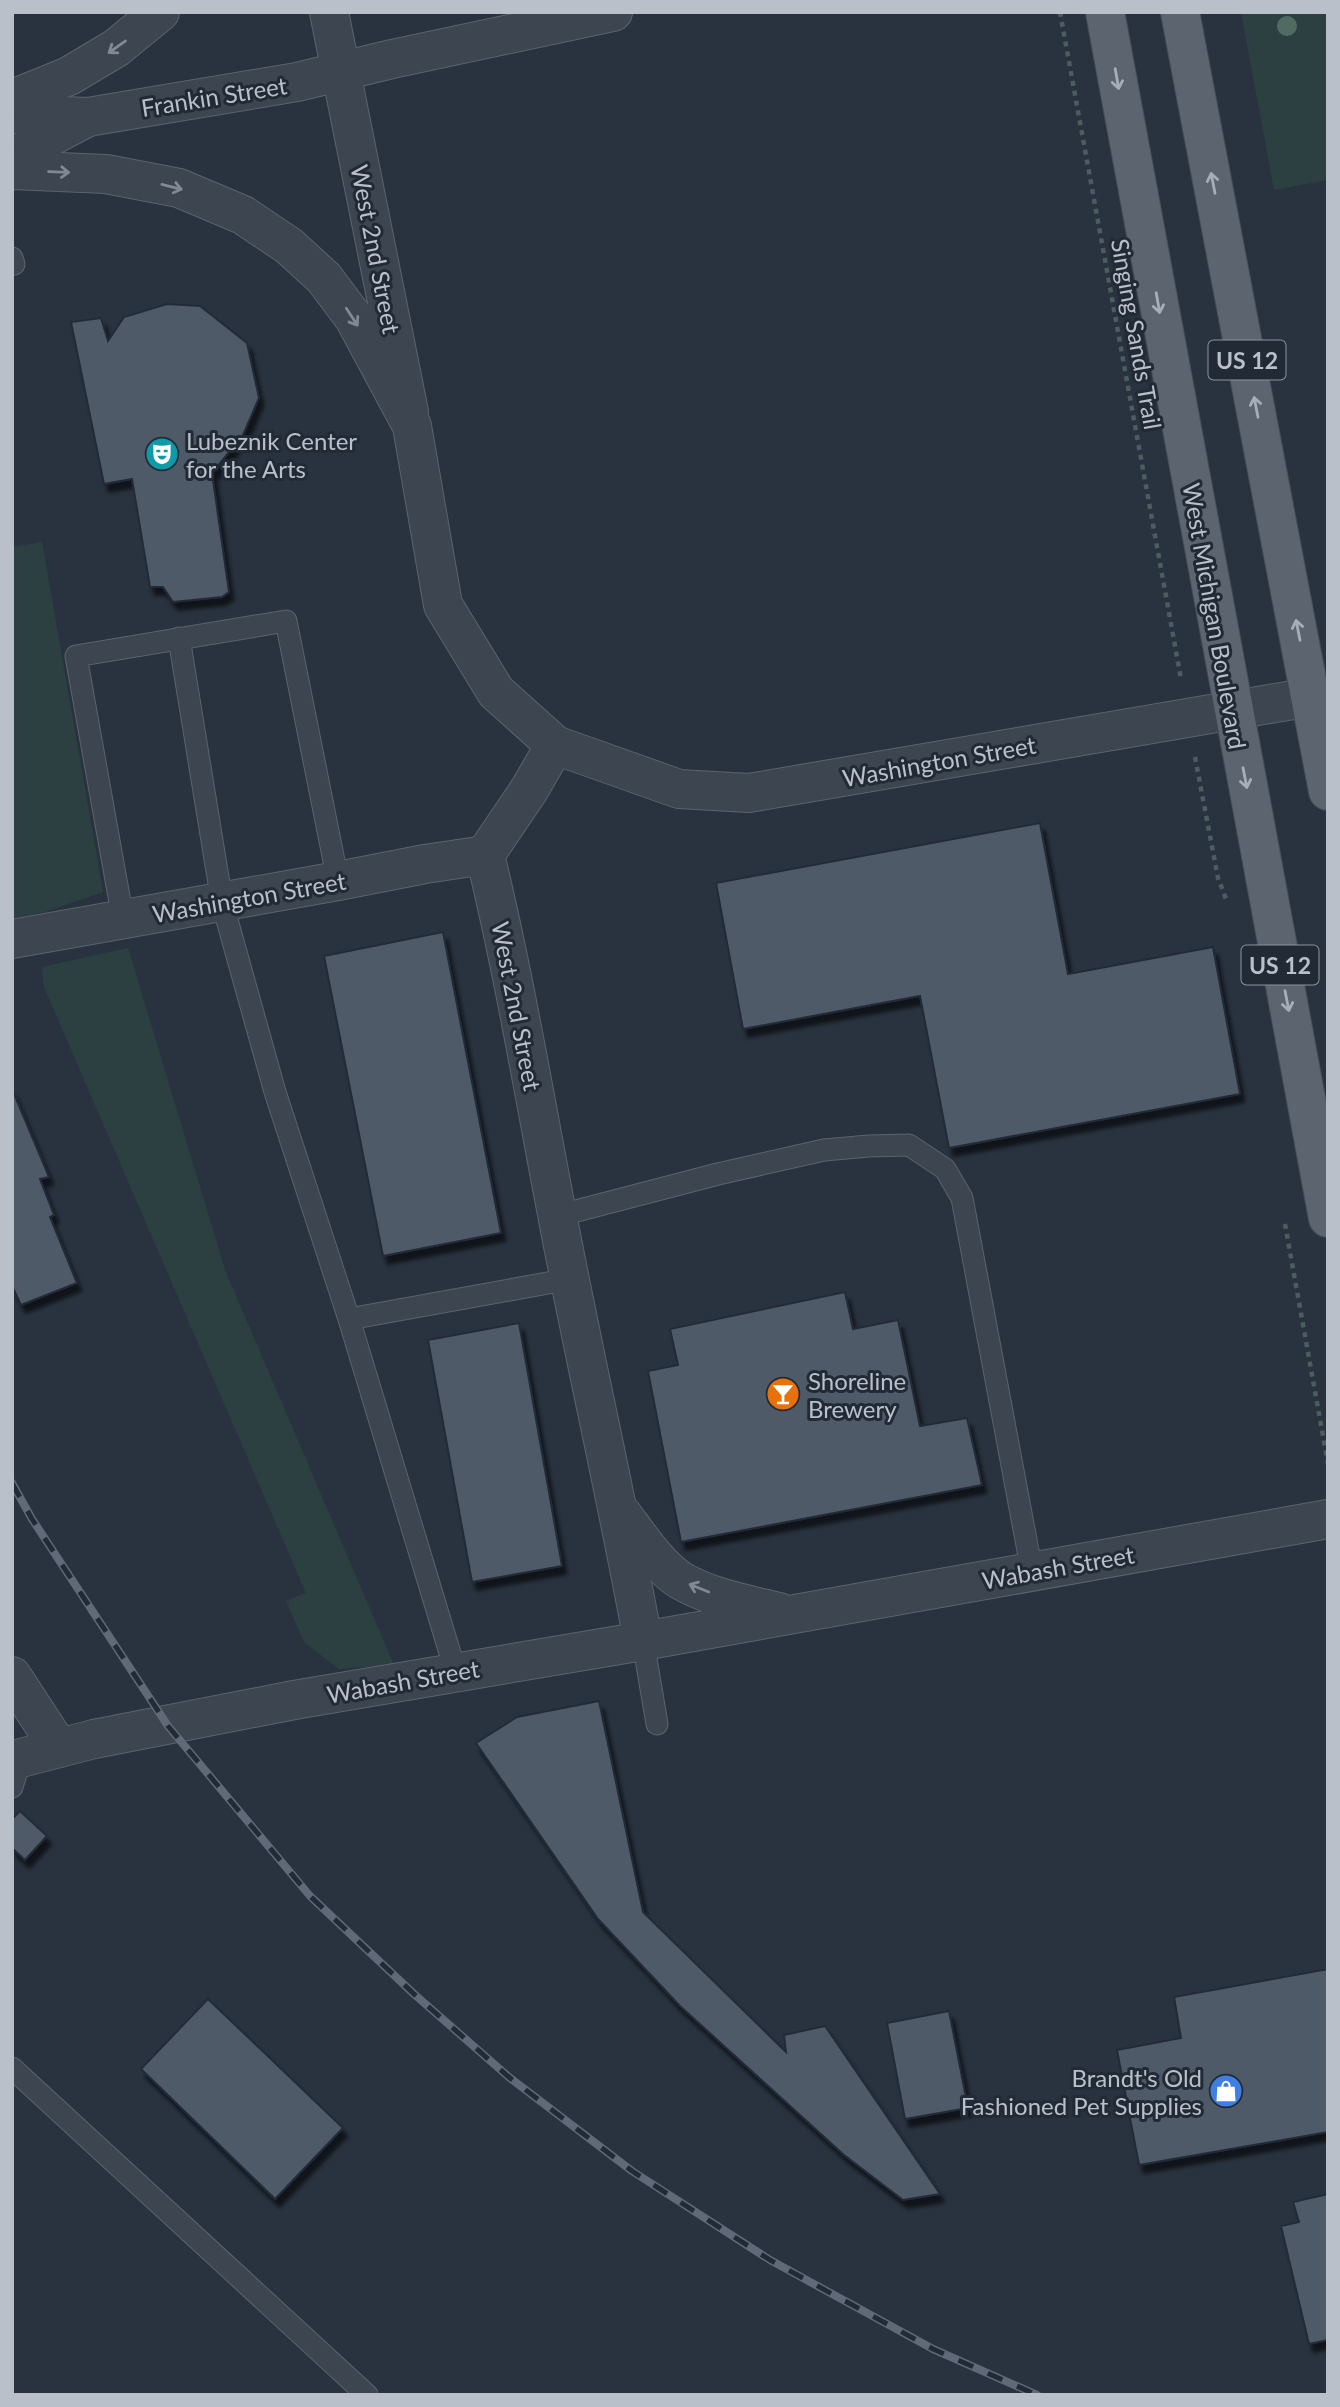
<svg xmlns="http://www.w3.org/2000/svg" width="1340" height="2407" font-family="Lato,sans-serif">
<defs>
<filter id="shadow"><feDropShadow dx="4.5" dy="8" stdDeviation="2" flood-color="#0009"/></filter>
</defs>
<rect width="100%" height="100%" fill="#293340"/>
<!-- green -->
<g fill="#2c4042">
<polygon points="1241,12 1328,12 1328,180 1274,190"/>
<polygon points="42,542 103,892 45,912 12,918 12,547"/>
<polygon points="128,948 225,1270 394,1665 339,1669 304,1642 286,1601 306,1593 44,987 42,967"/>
</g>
<!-- building -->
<g fill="#505a69" stroke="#242c38" stroke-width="2" filter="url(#shadow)">
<polygon points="167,304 200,306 247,343 259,398 243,435 212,473 229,592 222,597 173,602 163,587 150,587 132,479 104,484 71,322 101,318 108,341 124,317"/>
<polygon points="1040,823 1068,974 1213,947 1240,1094 949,1148 920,996 743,1029 716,883"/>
<polygon points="443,932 501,1233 383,1256 324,956"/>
<polygon points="12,1089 49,1177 40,1179 54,1215 50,1217 77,1283 21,1305 12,1286"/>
<polygon points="845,1292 853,1329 898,1320 920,1426 967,1418 982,1485 681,1542 648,1371 678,1365 670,1329"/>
<polygon points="519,1323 562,1566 472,1582 428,1340"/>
<polygon points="599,1701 643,1912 786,2052 784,2035 825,2026 940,2194 903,2200 844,2155 680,2006 598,1919 476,1743 517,1717"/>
<polygon points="20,1811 47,1836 25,1860 12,1848 12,1819"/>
<polygon points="1328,1969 1328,2132 1139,2165 1117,2050 1181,2038 1174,1997"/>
<polygon points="208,1999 343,2128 275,2199 141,2069"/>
<polygon points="949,2011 968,2108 905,2119 887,2023"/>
<polygon points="1328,2194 1328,2340 1309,2344 1281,2226 1299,2222 1293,2202"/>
</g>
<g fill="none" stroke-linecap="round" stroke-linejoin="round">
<defs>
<g id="service">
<polyline points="12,258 14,264"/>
<polyline points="179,638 222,902 275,1092 349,1319 570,1279"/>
<polyline points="123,919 76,656 286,621 338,881"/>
<polyline points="557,1216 718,1174 824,1150 869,1146 909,1145 945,1169 962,1198 1032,1572"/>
<polyline points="349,1319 456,1673"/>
<polyline points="643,1641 657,1724"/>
<polyline points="12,1758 21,1758 12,1787"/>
<polyline points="12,2068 367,2395"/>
</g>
<g id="minor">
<polyline points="329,12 409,412"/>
<polyline points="12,114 88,117 297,82 392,59 613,12"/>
<polyline points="12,157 86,118"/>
<path d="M555,745L529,790L485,855C514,974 534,1094 557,1214C584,1357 617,1498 643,1641"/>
<polyline points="12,939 338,881 425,864 485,855"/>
<path d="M622,1514C638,1535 658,1566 680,1580C708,1597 746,1604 779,1612"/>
<polyline points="12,1676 59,1748"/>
<polyline points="21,1758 94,1739 294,1700 643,1641 1328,1519"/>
</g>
<g id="tertiary">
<polyline points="12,99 69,76 116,48 160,12"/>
<polyline points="12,170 106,174 179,188 243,215 289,246 324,278 354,318 412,426 443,605 496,692 555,745 679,789 749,793 1328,694"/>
</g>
<g id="primary">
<polyline points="1105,12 1328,1218"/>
<polyline points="1180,12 1328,791"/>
</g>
</defs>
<!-- service casing -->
<use href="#service" stroke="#5b636e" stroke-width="23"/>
<!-- minor casing -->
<use href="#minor" stroke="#5b636e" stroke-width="40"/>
<!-- tertiary casing -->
<use href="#tertiary" stroke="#5b636e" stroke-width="40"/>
<!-- primary casing -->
<use href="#primary" stroke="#474e5a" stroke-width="40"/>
<!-- path -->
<g stroke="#4c5d60" stroke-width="4.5" stroke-dasharray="5 5" stroke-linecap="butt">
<polyline points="1060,12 1181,679"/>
<polyline points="1195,757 1218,878 1226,899"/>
<polyline points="1285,1224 1328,1464"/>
</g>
<!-- service -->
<use href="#service" stroke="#3d4550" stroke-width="21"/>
<!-- minor -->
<use href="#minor" stroke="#3d4550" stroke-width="38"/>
<!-- tertiary -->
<use href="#tertiary" stroke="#3d4550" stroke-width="38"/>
<!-- primary -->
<use href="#primary" stroke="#5c6470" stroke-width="38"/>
<defs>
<polyline id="rail" points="12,1483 32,1519 168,1726 310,1896 414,1994 510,2078 632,2171 770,2260 933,2349 1037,2395"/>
</defs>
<!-- rail casing -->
<use href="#rail" stroke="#606977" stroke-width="8"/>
<!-- rail -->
<use href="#rail" stroke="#222a36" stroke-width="5" stroke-dasharray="16" stroke-linecap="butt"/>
</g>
<!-- trees -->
<circle fill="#526b62" cx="1287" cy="26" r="10"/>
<!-- one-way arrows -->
<defs><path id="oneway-shaft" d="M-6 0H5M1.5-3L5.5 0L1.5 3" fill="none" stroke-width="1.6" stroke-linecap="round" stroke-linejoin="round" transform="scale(1.75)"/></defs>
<g stroke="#828993">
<use href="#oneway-shaft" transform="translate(117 47) rotate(145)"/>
<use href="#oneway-shaft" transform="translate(59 172) rotate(2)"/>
<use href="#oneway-shaft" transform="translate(172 187) rotate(14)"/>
<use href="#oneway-shaft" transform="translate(352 317) rotate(57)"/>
<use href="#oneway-shaft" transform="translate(699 1588) rotate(-158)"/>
</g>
<g stroke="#a7aeb8">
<use href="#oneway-shaft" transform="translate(1117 79) rotate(80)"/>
<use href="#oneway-shaft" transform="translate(1213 183) rotate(-101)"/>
<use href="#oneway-shaft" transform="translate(1158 303) rotate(80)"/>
<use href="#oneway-shaft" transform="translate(1256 407) rotate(-101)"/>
<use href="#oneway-shaft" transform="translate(1298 630) rotate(-101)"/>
<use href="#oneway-shaft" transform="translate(1245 778) rotate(79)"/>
<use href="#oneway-shaft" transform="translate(1287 1001) rotate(79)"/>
</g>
<!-- icons -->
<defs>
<symbol id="theatre-disc" viewBox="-11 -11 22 22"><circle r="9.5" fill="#0f9aa8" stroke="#222a36"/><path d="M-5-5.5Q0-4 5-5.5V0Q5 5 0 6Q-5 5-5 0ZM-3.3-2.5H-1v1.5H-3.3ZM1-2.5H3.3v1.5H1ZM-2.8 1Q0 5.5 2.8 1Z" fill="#fff"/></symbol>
<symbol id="bar-disc" viewBox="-11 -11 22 22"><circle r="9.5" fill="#e8710a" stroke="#222a36"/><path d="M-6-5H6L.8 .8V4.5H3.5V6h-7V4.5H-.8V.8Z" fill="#fff"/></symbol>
<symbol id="shop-disc" viewBox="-11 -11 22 22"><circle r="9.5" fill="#3f7fe0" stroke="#222a36"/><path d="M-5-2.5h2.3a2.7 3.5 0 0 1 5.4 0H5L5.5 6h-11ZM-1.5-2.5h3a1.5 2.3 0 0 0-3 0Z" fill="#fff"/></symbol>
</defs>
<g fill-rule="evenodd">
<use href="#theatre-disc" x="143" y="435" width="38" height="38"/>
<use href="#bar-disc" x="764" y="1375" width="38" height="38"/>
<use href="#shop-disc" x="1207" y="2072" width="38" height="38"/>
</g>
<g text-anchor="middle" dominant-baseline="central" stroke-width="6" stroke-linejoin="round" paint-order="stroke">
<!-- shield labels -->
<g fill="#222a36" stroke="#8c939e" stroke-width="2">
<rect x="1208.5" y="340.5" width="77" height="39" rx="5"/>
<rect x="1241.5" y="945.5" width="77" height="39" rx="5"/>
</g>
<g font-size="23" font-weight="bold" fill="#bac0ca">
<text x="1247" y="360">US 12</text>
<text x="1280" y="965">US 12</text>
</g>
<!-- street labels -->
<g font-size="24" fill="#bac0ca" stroke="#222a36">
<text transform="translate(214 96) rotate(-9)">Frankin Street</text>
<text transform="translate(376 249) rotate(79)">West 2nd Street</text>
<text transform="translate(1137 334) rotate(80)">Singing Sands Trail</text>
<text transform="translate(1215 616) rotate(80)">West Michigan Boulevard</text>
<text transform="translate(939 761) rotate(-10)">Washington Street</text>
<text transform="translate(249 897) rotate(-10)">Washington Street</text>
<text transform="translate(517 1006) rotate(79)">West 2nd Street</text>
<text transform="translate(1058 1567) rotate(-10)">Wabash Street</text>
<text transform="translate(403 1681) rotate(-10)">Wabash Street</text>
</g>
<!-- poi labels -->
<g font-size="24" fill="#bac0ca" stroke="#222a36" text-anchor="start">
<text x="186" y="440">Lubeznik Center<tspan x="186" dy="28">for the Arts</tspan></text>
<text x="808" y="1380">Shoreline<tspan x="808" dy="28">Brewery</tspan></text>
<text x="1202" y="2077" text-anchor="end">Brandt's Old<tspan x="1202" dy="28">Fashioned Pet Supplies</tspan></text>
</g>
</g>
<!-- border -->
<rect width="1340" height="2407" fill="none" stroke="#bac0ca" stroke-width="28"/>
</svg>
